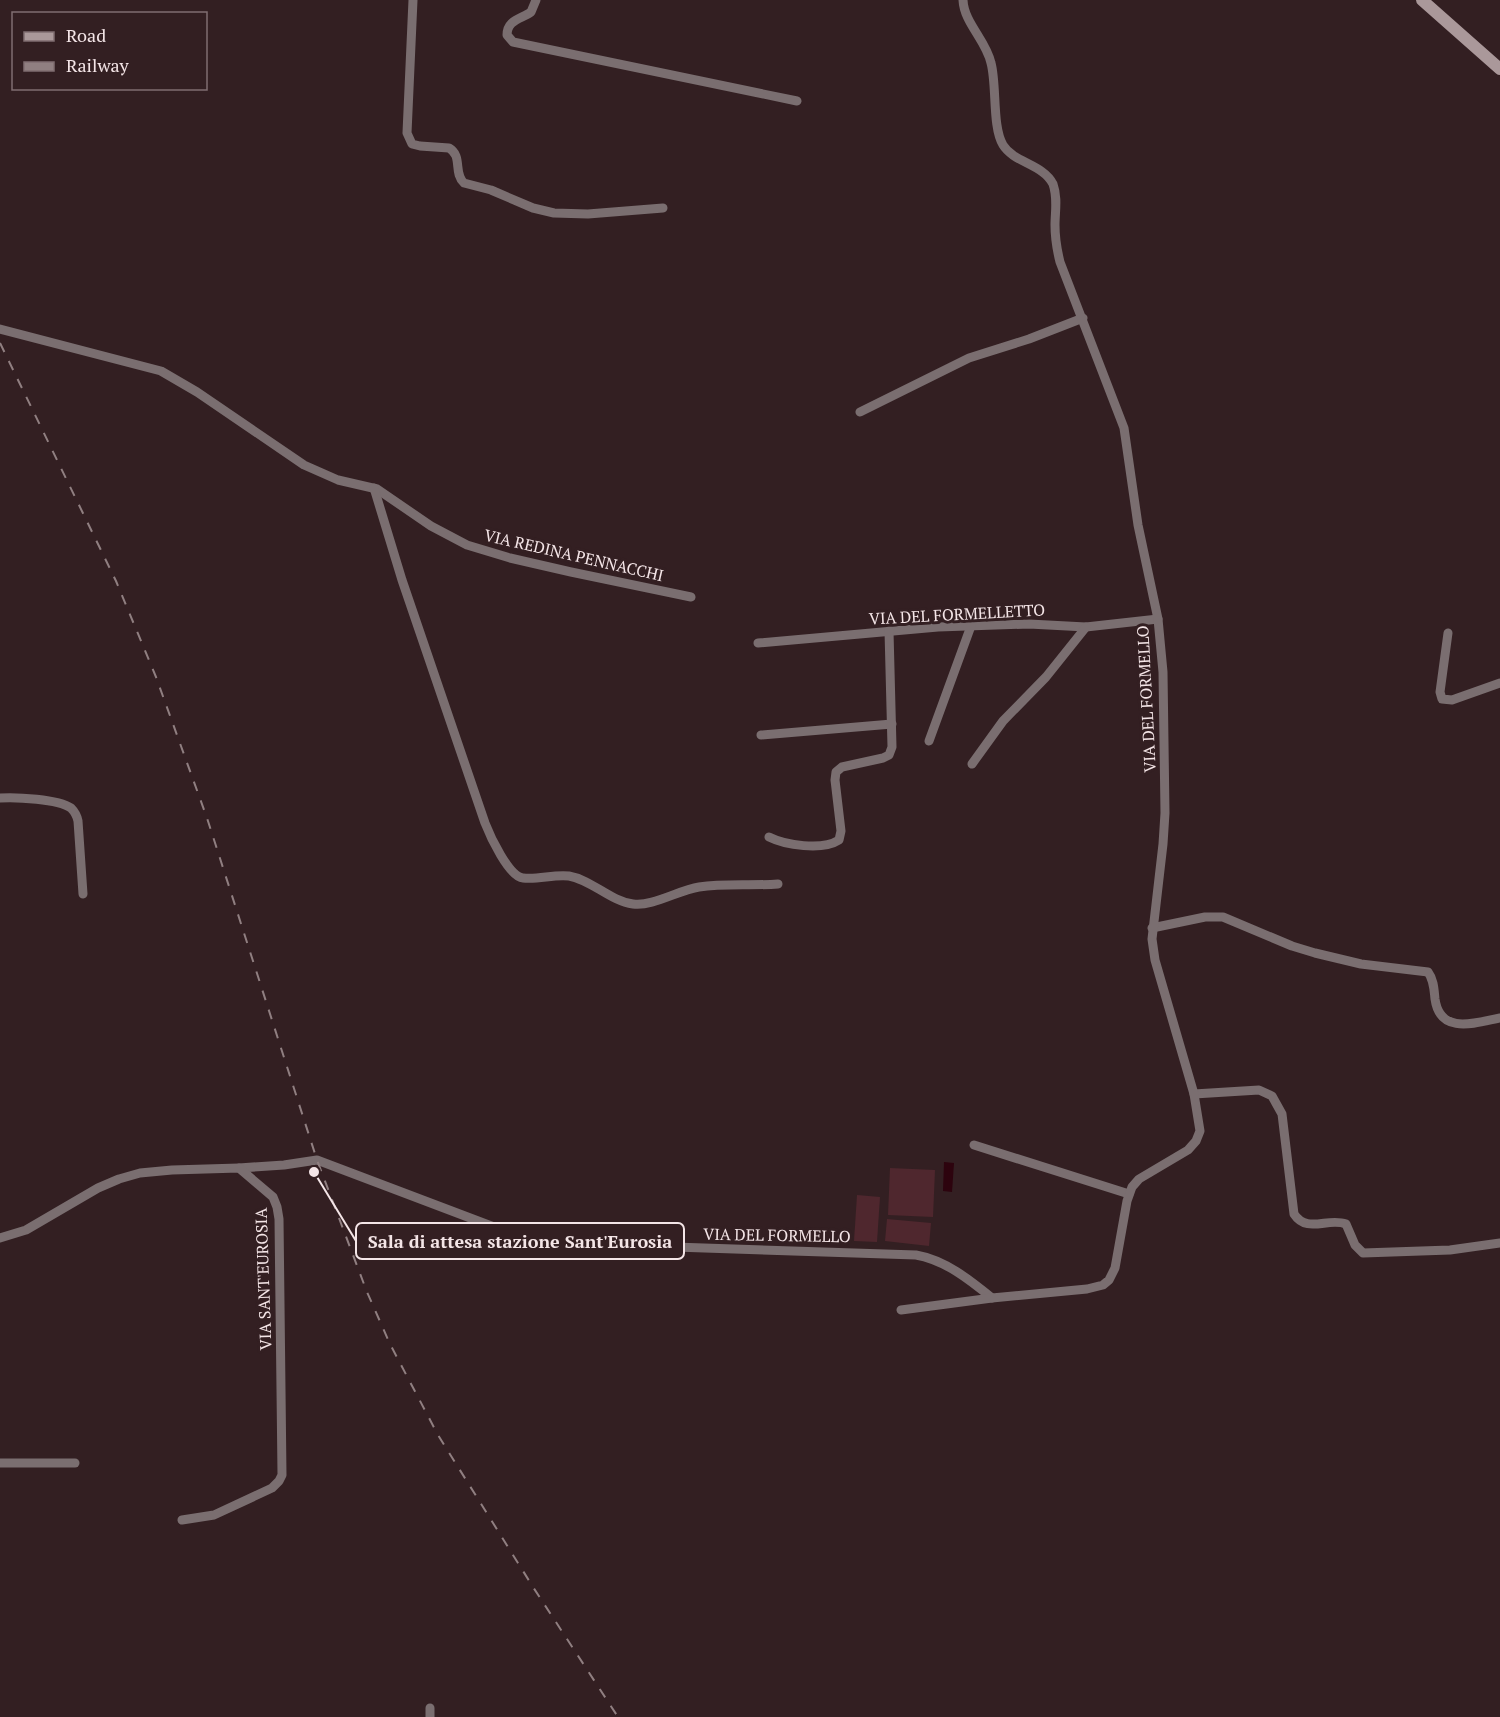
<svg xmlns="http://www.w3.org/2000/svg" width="1500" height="1717" font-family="'PT Serif',serif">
<rect width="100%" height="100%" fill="#331f22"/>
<!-- green -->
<g fill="#4f272e">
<polygon points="890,1168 935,1170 933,1217 888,1215"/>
<polygon points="857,1195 880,1197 877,1242 854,1241"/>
<polygon points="887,1219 931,1223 929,1246 885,1241"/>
</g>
<!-- water -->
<polygon fill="#2d030e" points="944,1162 954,1163 952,1192 943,1191"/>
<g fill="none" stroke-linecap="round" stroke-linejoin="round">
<!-- street -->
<g stroke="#7a6e70" stroke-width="9">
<path d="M413,0L407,133L412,144L420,146L449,148C463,156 453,173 464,183L491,190L533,208L554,213L588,214L663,208"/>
<path d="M536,0L531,12C521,19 507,20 507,35L513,42L797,101"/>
<polyline points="0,329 161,371 197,392 304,465 338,480 377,489 431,526 467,545 510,558 571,572 691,597"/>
<polyline points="860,412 969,358 1029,339 1083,318"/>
<path d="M374,488L402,580L485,823C490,836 509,877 523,878C538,880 554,874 569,876C592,880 610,901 633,904C652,907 679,890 699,887C725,883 752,886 778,884"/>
<polyline points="1448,633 1440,692 1442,699 1452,700 1500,683"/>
<polyline points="758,643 938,627 1029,624 1086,627 1158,619"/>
<polyline points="761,735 892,724"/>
<polyline points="929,741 971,626"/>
<polyline points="972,764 1003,721 1046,677 1086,627"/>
<path d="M0,798C16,797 58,799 71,808C75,812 77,816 78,821L83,894"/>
<path d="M769,837C785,845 822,851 839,840L841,831L835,780L836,772L842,767L883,758L889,755L892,747L889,631"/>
<path d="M1152,928L1205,917H1223L1292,946L1315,953L1361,964L1428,972C1434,980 1434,990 1435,999C1440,1035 1475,1023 1500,1018"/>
<path d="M1194,1094L1259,1090L1272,1096L1282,1114L1294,1214C1307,1234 1328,1217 1346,1224L1355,1245L1363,1253L1450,1250L1500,1243"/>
<polyline points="974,1145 1129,1194"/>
<path d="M239,1168L284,1165L317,1160L502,1230L555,1243L916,1255C945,1260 970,1280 992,1298"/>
<polyline points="0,1238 26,1230 98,1188 119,1179 140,1173 172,1170 239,1168 273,1197 277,1207 279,1219 282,1475 279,1481 272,1488 214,1515 182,1520"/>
<path d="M901,1310L992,1298L1087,1289L1103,1285L1109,1280L1115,1268L1127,1201L1132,1187L1139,1179L1188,1150L1196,1141L1200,1131L1194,1094L1155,960L1152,939L1163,844L1165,813L1163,672L1158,619L1138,525L1124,428L1060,262C1057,250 1055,238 1055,225C1055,212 1058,198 1053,184C1043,164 1014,163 1003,145C992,127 997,85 991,63C986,40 964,23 963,0"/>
<polyline points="0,1463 75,1463"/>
<polyline points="430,1717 430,1708"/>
</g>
<!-- secondary -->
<polyline stroke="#aa989a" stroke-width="12" points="1422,0 1500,69"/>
<!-- rail -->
<polyline stroke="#907f81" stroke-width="2" stroke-dasharray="10 10" stroke-linecap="butt" points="0,343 116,581 156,677 207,818 317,1160 367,1292 390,1344 438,1435 533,1587 618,1717"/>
</g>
<g text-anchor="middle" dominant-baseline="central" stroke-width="6" stroke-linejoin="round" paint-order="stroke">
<!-- street labels -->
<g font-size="16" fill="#f4e5e7" stroke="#331f22">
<text transform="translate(574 555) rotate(13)">VIA REDINA PENNACCHI</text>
<text transform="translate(957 614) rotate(-3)">VIA DEL FORMELLETTO</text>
<text transform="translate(1146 699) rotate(-93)">VIA DEL FORMELLO</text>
<text transform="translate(777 1235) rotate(1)">VIA DEL FORMELLO</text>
<text transform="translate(263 1279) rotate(-92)">VIA SANT'EUROSIA</text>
</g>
</g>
<!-- callouts -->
<path fill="none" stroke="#f4e5e7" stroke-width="2" d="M314 1172L356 1241"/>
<circle fill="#f4e5e7" stroke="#331f22" stroke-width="2" cx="314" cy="1172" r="6"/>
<rect fill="#331f22" stroke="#f4e5e7" stroke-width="2" x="356" y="1223" width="328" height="36" rx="6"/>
<g font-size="18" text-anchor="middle" font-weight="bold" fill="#f4e5e7">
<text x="520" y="1248">Sala di attesa stazione Sant'Eurosia</text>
</g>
<!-- legend -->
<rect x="12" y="12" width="195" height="78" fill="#331f22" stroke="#806e71" stroke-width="1.5"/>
<rect x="24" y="32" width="30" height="9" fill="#aa989a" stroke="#806e71" stroke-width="1.5"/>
<text x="66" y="42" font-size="18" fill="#f4e5e7">Road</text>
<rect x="24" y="62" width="30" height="9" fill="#907f81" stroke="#806e71" stroke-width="1.5"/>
<text x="66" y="72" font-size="18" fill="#f4e5e7">Railway</text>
</svg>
